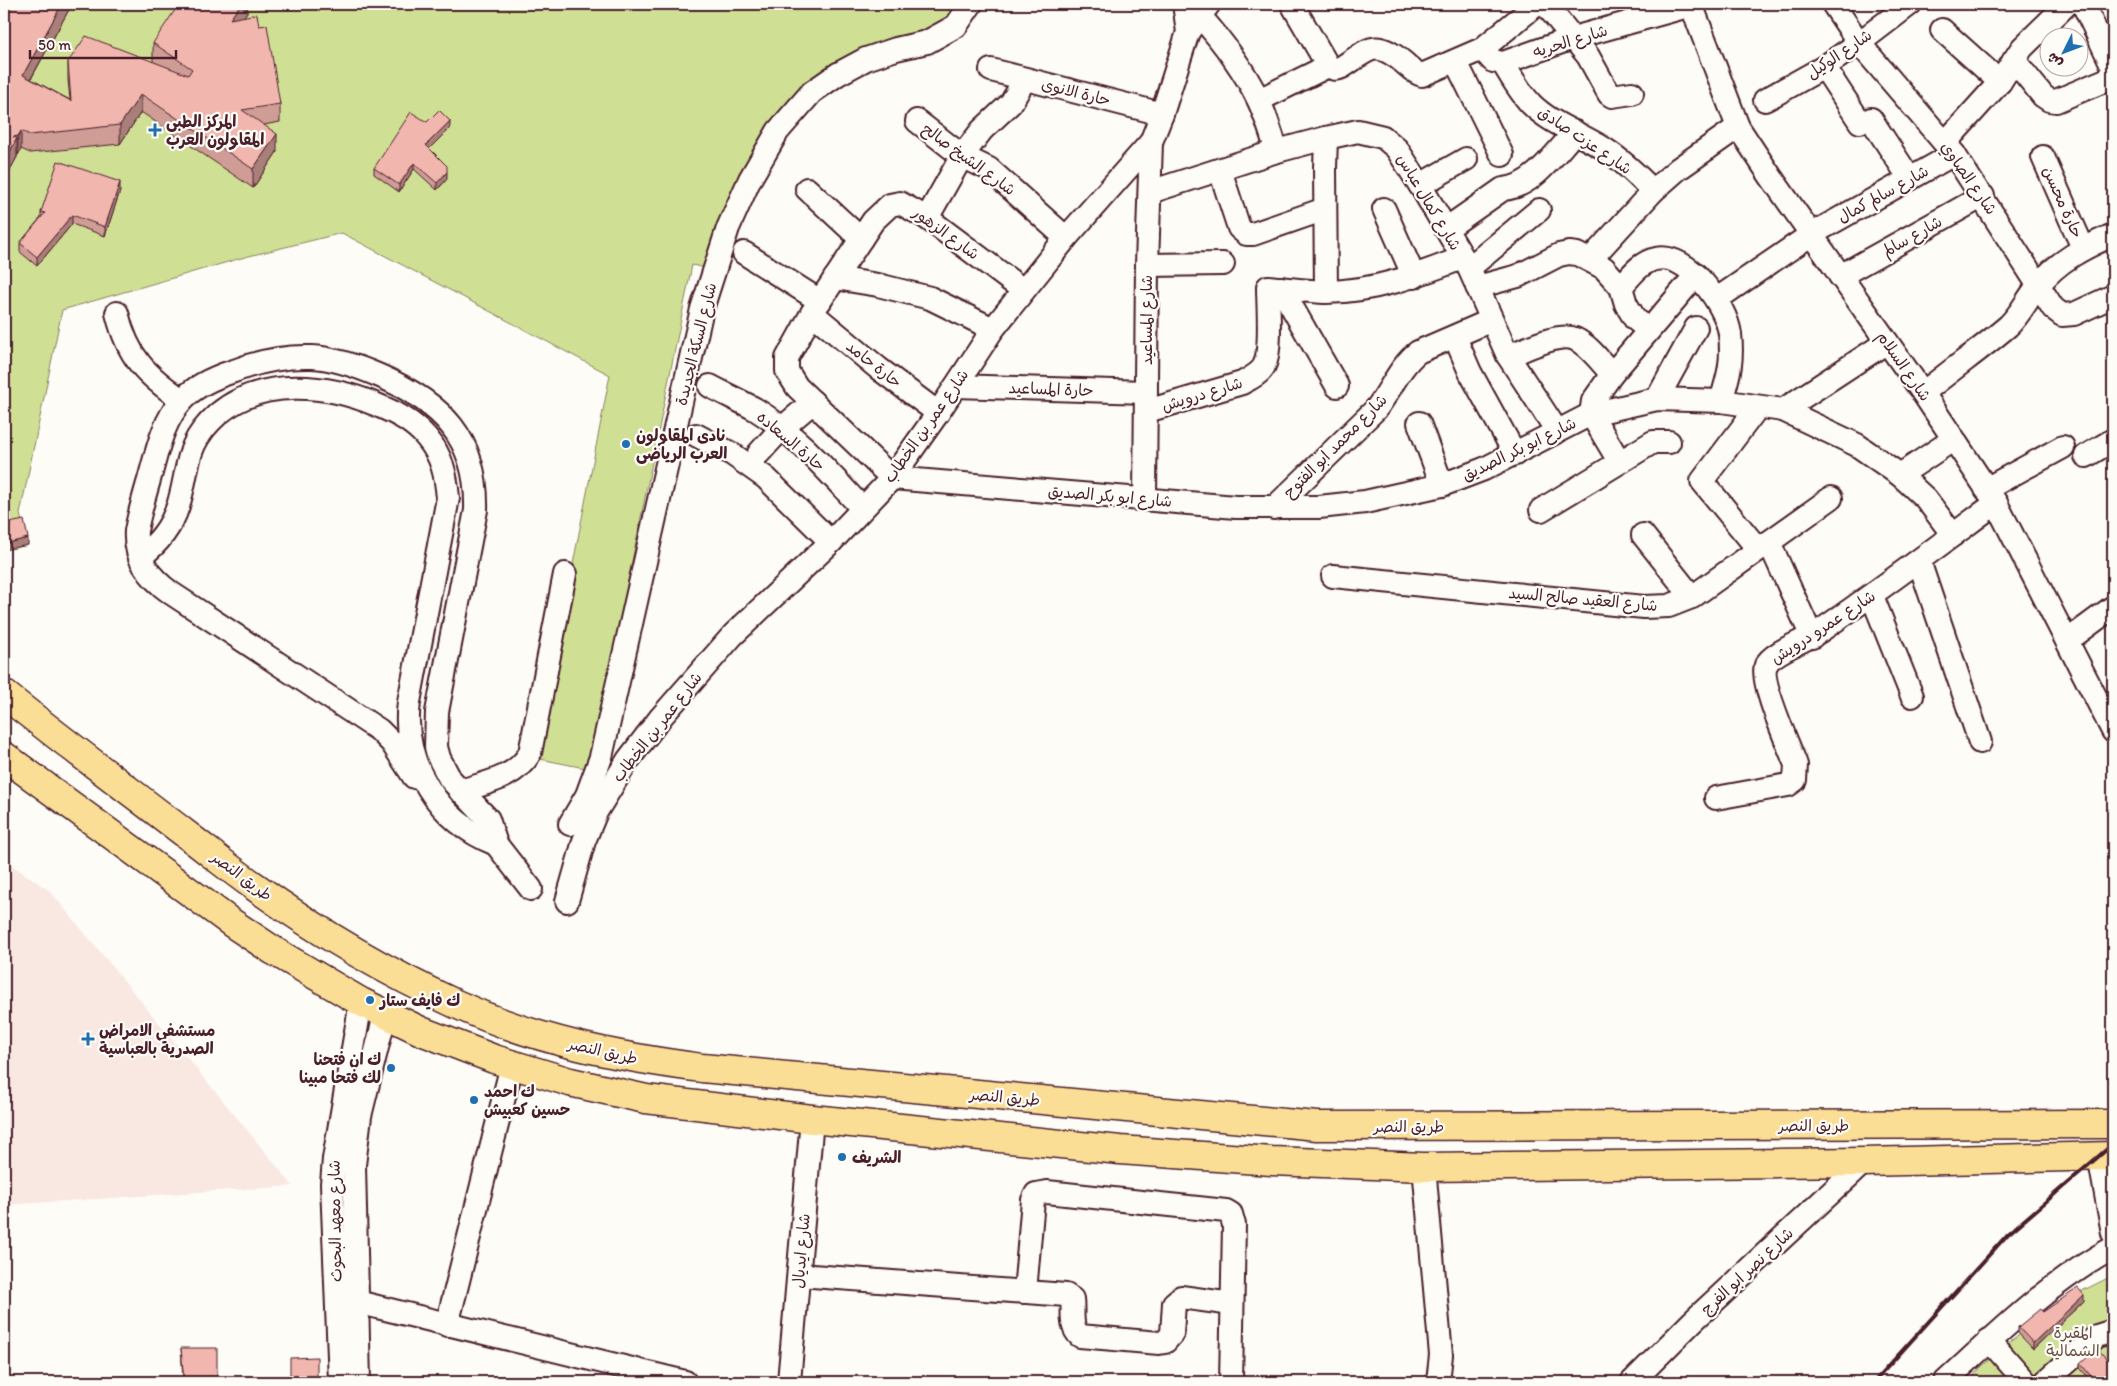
<svg xmlns="http://www.w3.org/2000/svg" width="2117" height="1386" font-family="Itim,'Playpen Sans Arabic',sans-serif">
<rect width="100%" height="100%" fill="#fdfcf7"/>
<filter id="ink" filterUnits="userSpaceOnUse"><feTurbulence type="fractalNoise" baseFrequency=".02" numOctaves="2"/><feDisplacementMap in="SourceGraphic" scale="10" xChannelSelector="R" yChannelSelector="G"/><feConvolveMatrix kernelMatrix="1 2 1 2 8 2 1 2 1" color-interpolation-filters="sRGB"/></filter>
<g filter="url(#ink)">
<!-- built -->
<polygon fill="#f9e7e1" points="4,860 50,891 293,1186 4,1205"/>
<!-- green -->
<g fill="#cfe094" stroke="#8c8060">
<polygon points="4,4 958,4 945,24 821,81 757,144 743,168 731,193 722,215 710,269 692,265 590,769 535,758 610,375 342,233 245,257 62,310 20,514 28,545 4,550"/>
<polygon points="2113,1266 2113,1382 1969,1382 1981,1367 2056,1304 2112,1276"/>
</g>
<g fill="none" stroke-linecap="round" stroke-linejoin="round">
<defs>
<g id="minor">
<polyline points="1184,4 1188,32"/>
<path d="M1292,4L1328,66C1333,69 1336,70 1342,67C1369,50 1374,38 1403,62C1409,67 1414,73 1422,75L1482,49L1537,4"/>
<polyline points="1545,4 1588,56 1609,94 1612,96 1632,93"/>
<polyline points="1691,4 1738,127 1771,177 1923,393 1996,503 2113,731"/>
<polyline points="1833,4 1859,43 1954,154 2053,308 2062,315 2074,314 2113,296"/>
<polyline points="2083,4 2113,67"/>
<path d="M1200,16C1223,42 1243,68 1258,99C1266,115 1271,134 1277,151"/>
<polyline points="1942,30 2000,82"/>
<polyline points="1482,49 1493,61 1503,63 1573,38 1692,5"/>
<polyline points="2014,60 2043,96 2049,100 2056,101 2113,77"/>
<polyline points="1456,62 1502,155"/>
<path d="M1503,63C1511,77 1520,92 1531,104C1551,124 1579,133 1603,148C1622,160 1637,175 1653,191"/>
<polyline points="1824,67 1860,122"/>
<polyline points="991,70 1162,114"/>
<polyline points="1259,100 1328,66"/>
<polyline points="1765,100 1824,67 1859,43 1910,4"/>
<polyline points="1871,119 1910,179"/>
<polyline points="917,121 962,156 989,169 1066,238"/>
<polyline points="1945,143 2000,82 2022,48 2067,4"/>
<polyline points="2043,157 2083,248"/>
<polyline points="1220,170 1239,228 1246,234 1253,234 1325,209"/>
<polyline points="1420,185 1466,159"/>
<polyline points="807,189 861,239"/>
<polyline points="1150,192 1277,151 1326,138 1358,131 1383,137 1397,149 1420,185 1469,268 1508,356 1557,431"/>
<polyline points="1384,209 1414,277"/>
<polyline points="927,218 962,156 982,130 1011,103 1025,79"/>
<path d="M1446,229L1503,189C1532,188 1556,152 1575,132"/>
<polyline points="744,253 820,301"/>
<polyline points="1590,260 1653,191 1678,169 1738,127"/>
<polyline points="1147,265 1223,264"/>
<polyline points="1469,268 1539,210"/>
<polyline points="1840,276 1983,196"/>
<polyline points="835,278 878,285 930,298 993,329"/>
<polyline points="1477,287 1518,276 1559,255 1569,253 1577,254 1604,268 1621,287 1626,304 1635,319 1649,330"/>
<path d="M1621,287C1630,277 1640,262 1656,259C1688,252 1726,305 1730,334C1733,361 1729,375 1721,401"/>
<polyline points="1281,288 1337,386"/>
<polyline points="1023,290 927,218 900,203 890,205 873,221 812,313 787,358 787,371 797,387 892,478 1236,507 1319,507 1365,502 1410,492 1442,485 1484,469 1591,414 1657,399 1721,401 1783,410 1857,445 1900,475 1926,499 1953,535"/>
<polyline points="1326,292 1325,168 1326,138"/>
<polyline points="1717,299 1812,234 1954,154"/>
<path d="M117,313C128,358 146,375 182,400"/>
<polyline points="812,313 878,368 938,413"/>
<polyline points="1455,337 1470,372 1515,454"/>
<path d="M1508,356C1524,350 1559,332 1575,339C1590,346 1601,363 1612,374"/>
<path d="M710,386C725,394 740,401 755,409C796,434 829,473 862,508"/>
<polyline points="956,386 1146,392"/>
<path d="M1923,393C1951,370 1981,349 2008,326C2021,314 2027,299 2038,286C2057,261 2085,247 2113,235"/>
<polyline points="1657,399 1696,328"/>
<polyline points="1758,407 1702,481 1758,549"/>
<polyline points="1783,410 1887,342"/>
<path d="M1147,411L1242,383C1249,379 1260,374 1264,366C1272,351 1268,306 1268,287C1287,289 1306,291 1325,292C1373,292 1419,275 1462,258"/>
<polyline points="1419,423 1442,485"/>
<polyline points="696,435 732,454 766,478 831,542"/>
<polyline points="759,453 781,429 813,402"/>
<polyline points="2086,456 2113,440"/>
<polyline points="1619,461 1591,414 1593,401 1612,374 1696,275"/>
<polyline points="1900,475 1954,439"/>
<polyline points="1986,489 2063,447"/>
<polyline points="1145,499 1147,265 1151,142"/>
<path d="M1274,508L1376,409C1390,391 1400,366 1418,352L1492,320"/>
<polyline points="1541,510 1653,442 1669,442"/>
<polyline points="1643,535 1692,597"/>
<polyline points="1769,542 1812,637"/>
<path d="M140,557C158,544 171,528 178,506C190,468 183,445 218,414C262,377 328,384 377,405C396,413 414,422 427,438C442,456 446,475 448,498L409,702C401,763 439,822 496,844"/>
<polyline points="1919,561 1980,742"/>
<polyline points="1333,576 1644,607 1669,606 1692,597 1831,498"/>
<polyline points="1872,596 1912,696"/>
<polyline points="2067,641 2113,607"/>
<path d="M422,779L414,777L392,743L379,730L171,593C150,578 134,558 136,531C139,514 144,497 149,480C157,452 162,423 182,400C196,385 215,377 234,371C259,361 284,356 312,357C335,358 359,367 380,376C442,403 478,439 476,510L437,712L436,747L439,758L450,779L488,819L496,844L531,889"/>
<path d="M460,791C486,783 516,778 530,753L565,574"/>
<path d="M1716,798L1788,785L1795,780L1796,765C1789,746 1759,681 1766,665C1772,652 1807,640 1820,631C1880,590 1938,546 1996,503"/>
<polyline points="570,824 587,795 601,757 702,309 728,228 750,179 778,131 812,92 838,74 866,59 896,49 927,42 956,26 971,4"/>
<polyline points="567,901 584,841 596,812 628,760 661,717 733,635 831,542 892,478 938,413 993,329 1066,238 1151,142 1162,114 1188,32 1209,4"/>
<polyline points="2099,1156 2113,1233"/>
<polyline points="1424,1167 1441,1355 1438,1382"/>
<path d="M799,1275L1066,1295L1072,1299C1074,1312 1069,1326 1080,1336L1159,1343L1165,1342L1172,1334L1174,1303L1181,1297L1232,1304"/>
<polyline points="1025,1292 1033,1200 1036,1194 1047,1192 1226,1211 1231,1214 1234,1225 1231,1382"/>
<polyline points="357,1302 685,1382"/>
<polyline points="447,1325 512,1065"/>
<polyline points="1989,1340 2026,1382"/>
<polyline points="340,1382 332,1184 334,1159 361,1002"/>
<polyline points="359,1382 354,1165 360,1116 385,1015"/>
<polyline points="789,1382 812,1119"/>
<polyline points="1632,1382 1693,1321 1864,1162"/>
<path d="M1945,1382C1998,1333 2049,1283 2113,1248"/>
<polyline points="2045,1382 2097,1336 2113,1331"/>
</g>
<g id="trunk">
<path d="M4,694C63,741 123,786 183,832C207,850 230,869 254,886C317,931 386,972 456,1004C534,1040 617,1057 702,1068L1317,1126L2113,1124"/>
<polyline points="4,756 232,923 274,951 361,1002 421,1031 494,1059 570,1082 646,1099 812,1119 1120,1150 1272,1161 1424,1167 1864,1162 2113,1156"/>
</g>
</defs>
<!-- minor casing -->
<use href="#minor" stroke="#4a1f2b" stroke-width="26"/>
<!-- trunk casing -->
<use href="#trunk" stroke="#4a1f2b" stroke-width="31"/>
<!-- minor -->
<use href="#minor" stroke="#fdfcf7" stroke-width="22"/>
<!-- trunk -->
<use href="#trunk" stroke="#fbde96" stroke-width="28"/>
<!-- rail -->
<polyline stroke="#4a1f2b" stroke-width="4" points="1874,1382 2008,1234 2113,1144"/>
</g>
<!-- wall -->
<g fill="#cf9d96" stroke="#4a1f2b">
<polygon points="4,4 72,4 31,79 70,100 68,80 68,62 153,62 153,43 247,4 247,12 244,16 259,26 280,104 280,122 264,125 277,152 253,188 141,112 120,144 30,153 21,149 18,155 17,155 17,157 4,181"/>
<polygon points="450,128 429,149 447,179 437,190 414,169 399,192 374,174 374,168"/>
<polygon points="120,191 105,236 72,224 37,266 20,252 20,243 41,217 41,212"/>
<polygon points="2084,1301 2033,1349 2018,1333 2018,1327 2043,1312"/>
<polygon points="181,1348 217,1382 183,1382"/>
<polygon points="2080,1363 2113,1382 2092,1382 2080,1368"/>
</g>
<!-- shaded-wall -->
<g fill="#a97f7a" stroke="#4a1f2b">
<polygon points="62,4 72,4 23,93 23,75"/>
<polygon points="241,4 247,4 247,12 230,37 230,19"/>
<polygon points="141,94 141,112 120,144 120,125"/>
<polygon points="450,121 450,128 426,152 426,145"/>
<polygon points="21,131 21,149 18,155 18,136"/>
<polygon points="277,134 277,152 253,188 253,169"/>
<polygon points="17,138 17,157 4,181 4,163"/>
<polygon points="414,163 414,169 399,192 399,185"/>
<polygon points="447,172 447,179 437,190 437,183"/>
<polygon points="120,182 120,191 105,236 105,227"/>
<polygon points="72,215 72,224 37,266 37,257"/>
<polygon points="28,538 28,545 4,550 4,544"/>
<polygon points="2084,1295 2084,1301 2033,1349 2033,1343"/>
</g>
<!-- building -->
<g fill="#f1b6ae" stroke="#4a1f2b">
<polygon points="4,4 62,4 23,75 71,101 68,62 86,36 188,75 192,69 153,43 179,4 241,4 230,19 257,14 259,26 267,25 280,104 242,110 277,134 253,169 141,94 120,125 30,135 21,131 18,136 13,137 17,138 4,163"/>
<polygon points="439,110 450,121 426,145 447,166 447,172 437,183 414,163 399,185 374,168 411,112 427,122"/>
<polygon points="58,161 120,182 105,227 72,215 37,257 20,243 45,213 41,212"/>
<polygon points="24,520 28,538 4,544 4,524"/>
<polygon points="2078,1288 2084,1295 2033,1343 2018,1327 2040,1309 2043,1312"/>
<polygon points="181,1348 217,1348 217,1382 184,1382"/>
<polygon points="2097,1348 2113,1366 2113,1382 2096,1382 2080,1363"/>
<polygon points="317,1357 317,1382 290,1382 290,1358"/>
</g>
</g>
<!-- markers -->
<g fill="#1f6fb2" stroke="#fdfcf7" stroke-width="2">
<path d="M152.5 122.5h5v5h5v5h-5v5h-5v-5h-5v-5h5z"/>
<circle cx="626" cy="444" r="5"/>
<circle cx="370" cy="1000" r="5"/>
<path d="M85.5 1031.5h5v5h5v5h-5v5h-5v-5h-5v-5h5z"/>
<circle cx="391" cy="1068" r="5"/>
<circle cx="474" cy="1100" r="5"/>
<circle cx="842" cy="1157" r="5"/>
</g>
<g text-anchor="middle" dominant-baseline="central" stroke-width="4.5" stroke-linejoin="round" paint-order="stroke">
<!-- street labels -->
<g font-size="16" fill="#4a1f2b" stroke="#fdfcf7">
<text transform="translate(1570 41) rotate(-17)">شارع الحريه</text>
<text transform="translate(1839 54) rotate(-34)">شارع الوكيل</text>
<text transform="translate(1076 92) rotate(14)">حارة الانوى</text>
<text transform="translate(1585 140) rotate(34)">شارع عزت صادق</text>
<text transform="translate(969 159) rotate(36)">شارع الشيخ صالح</text>
<text transform="translate(1969 178) rotate(55)">شارع الصاوي</text>
<text transform="translate(1883 194) rotate(-29)">شارع سالم كمال</text>
<text transform="translate(1429 202) rotate(59)">شارع كمال عباس</text>
<text transform="translate(2063 202) rotate(66)">حارة محسن</text>
<text transform="translate(946 233) rotate(36)">شارع الزهور</text>
<text transform="translate(1912 236) rotate(-29)">شارع سالم</text>
<text transform="translate(1146 320) rotate(-90)">شارع المساعيد</text>
<text transform="translate(696 344) rotate(-76)">شارع السكة الجديدة</text>
<text transform="translate(874 364) rotate(38)">حارة حامد</text>
<text transform="translate(1904 366) rotate(55)">شارع السلام</text>
<text transform="translate(1051 389) rotate(2)">حارة المساعيد</text>
<text transform="translate(1202 394) rotate(-17)">شارع درويش</text>
<text transform="translate(926 426) rotate(-55)">شارع عمر بن الخطاب</text>
<text transform="translate(791 441) rotate(40)">حارة السعاده</text>
<text transform="translate(1335 446) rotate(-45)">شارع محمد ابو الفتوح</text>
<text transform="translate(1519 449) rotate(-26)">شارع ابو بكر الصديق</text>
<text transform="translate(1110 496) rotate(5)">شارع ابو بكر الصديق</text>
<text transform="translate(1583 599) rotate(5)">شارع العقيد صالح السيد</text>
<text transform="translate(1823 627) rotate(-33)">شارع عمرو درويش</text>
<text transform="translate(657 727) rotate(-52)">شارع عمر بن الخطاب</text>
<text transform="translate(242 876) rotate(37)">طريق النصر</text>
<text transform="translate(603 1051) rotate(13)">طريق النصر</text>
<text transform="translate(1005 1097) rotate(5)">طريق النصر</text>
<text x="1814" y="1125">طريق النصر</text>
<text x="1409" y="1126">طريق النصر</text>
<text transform="translate(335 1221) rotate(-91)">شارع معهد البحوث</text>
<text transform="translate(801 1251) rotate(-85)">شارع ايديال</text>
<text transform="translate(1747 1271) rotate(-43)">شارع نصر ابو الفرج</text>
</g>
<!-- poi labels -->
<g font-size="16" font-weight="bold" fill="#4a1f2b" stroke="#fdfcf7" text-anchor="start">
<text x="166" y="121">المركز الطبى<tspan x="166" dy="18">المقاولون العرب</tspan></text>
<text x="636" y="435">نادى المقاولون<tspan x="636" dy="18">العرب الرياضى</tspan></text>
<text x="380" y="1000">ك فايف ستار</text>
<text x="99" y="1030">مستشفى الامراض<tspan x="99" dy="18">الصدرية بالعباسية</tspan></text>
<text x="381" y="1059" text-anchor="end">ك ان فتحنا<tspan x="381" dy="18">لك فتحا مبينا</tspan></text>
<text x="484" y="1091">ك احمد<tspan x="484" dy="18">حسين كعبيش</tspan></text>
<text x="852" y="1157">الشريف</text>
</g>
<!-- park labels -->
<g font-size="16" fill="#6b4f45" stroke="#fdfcf7">
<text x="2073" y="1332">المقبرة<tspan x="2073" dy="18">الشمالية</tspan></text>
</g>
</g>
<!-- margin -->
<rect width="2117" height="1386" fill="none" stroke="#fdfcf7" stroke-width="20"/>
<rect x="10" y="10" width="2097" height="1366" fill="none" stroke="#4a1f2b" stroke-width="2" filter="url(#ink)"/>
<!-- north arrow -->
<g transform="translate(2064 52) rotate(228)"><circle r="24" fill="#fdfcf7" stroke="#b5a4a5"/>
<path d="M0-4L9 19L0 12L-9 19Z" fill="#1f6fb2"/>
<text y="-8" font-size="14" font-weight="bold" text-anchor="middle" fill="#4a1f2b">ش</text>
</g>
<!-- scale -->
<path d="M30 50v8h146v-8" fill="none" stroke="#4a1f2b" stroke-width="2.5"/>
<text x="38" y="50" font-size="15" fill="#4a1f2b" stroke="#fdfcf7" stroke-width="4" paint-order="stroke">50 m</text>
</svg>
